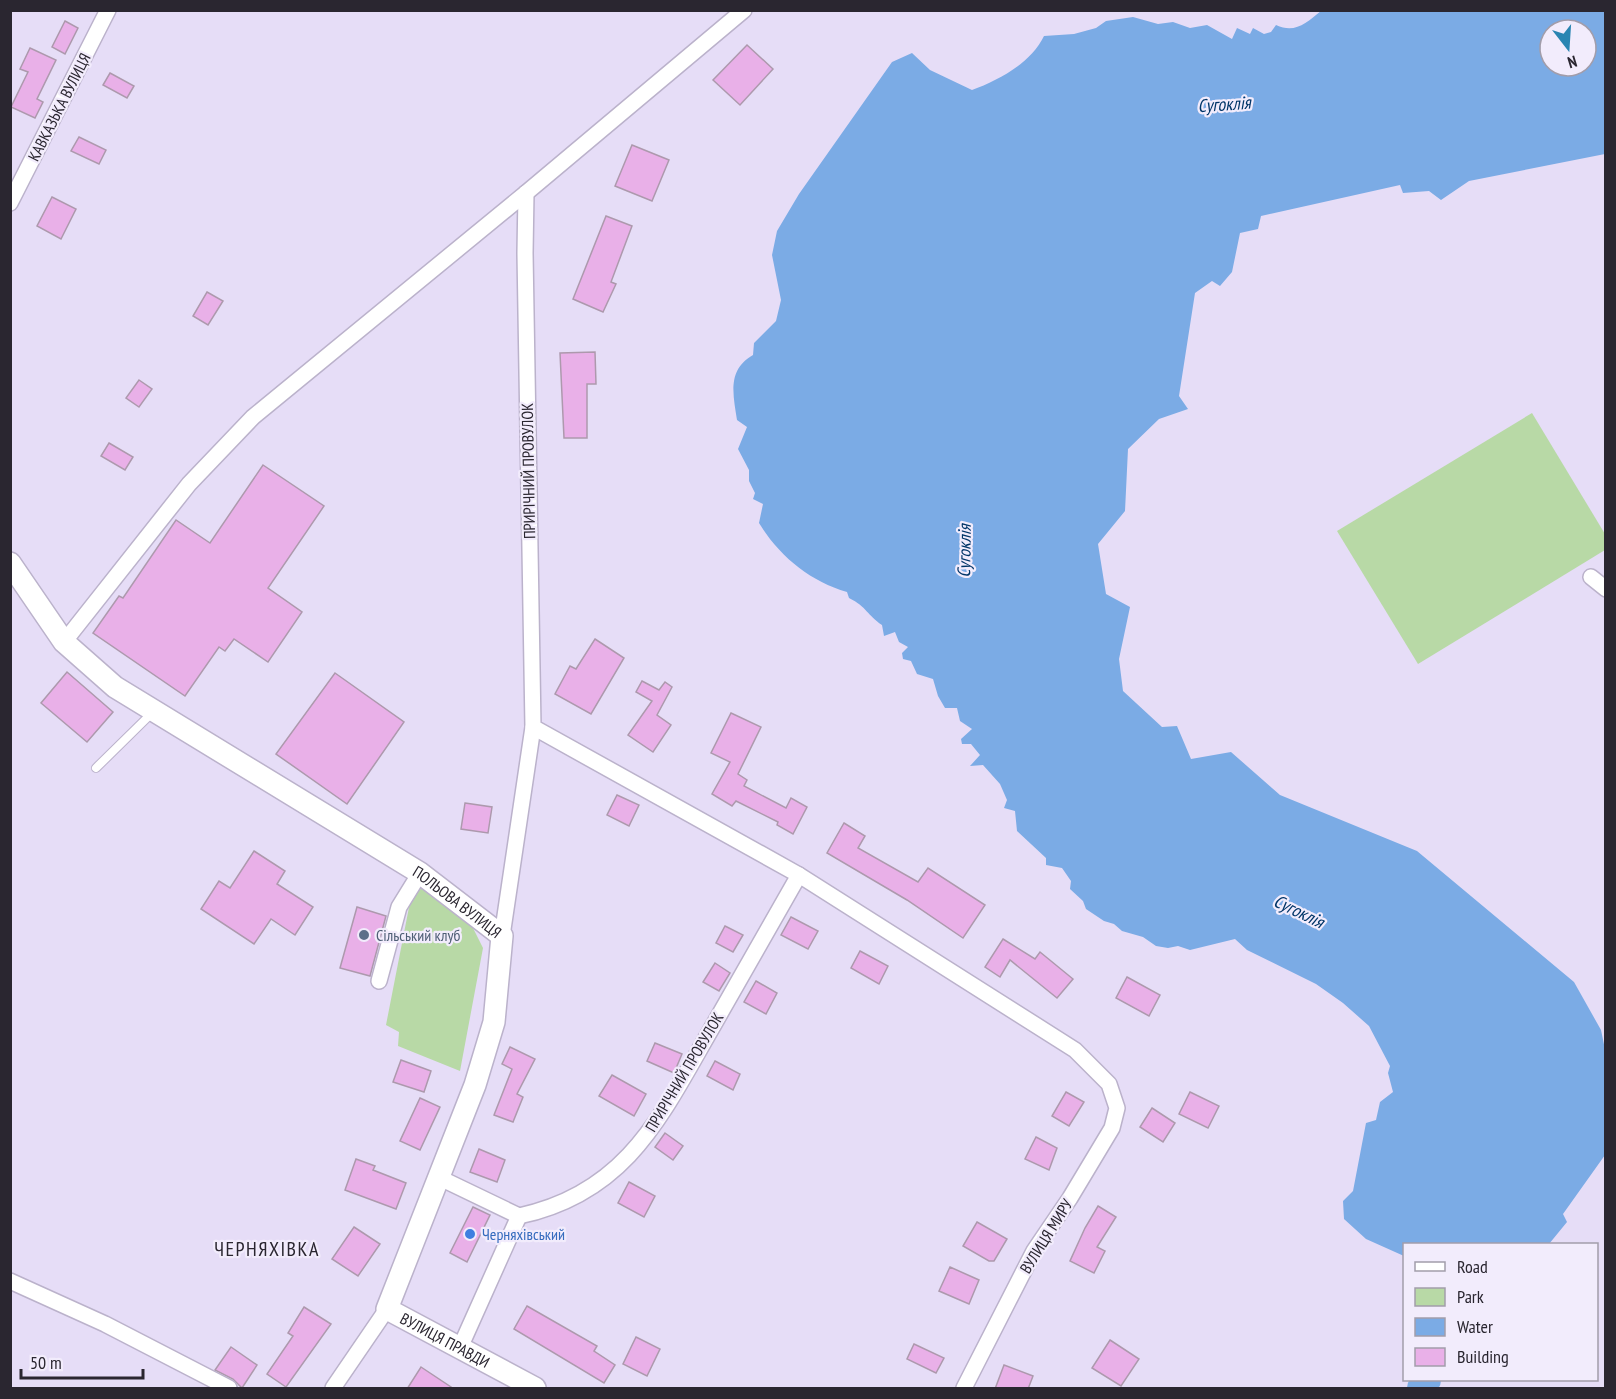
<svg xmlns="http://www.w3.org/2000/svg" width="1616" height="1399" font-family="'PT Sans Narrow',sans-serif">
<rect width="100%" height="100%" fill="#e6ddf7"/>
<!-- green -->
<g fill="#b8d9a6">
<polygon points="1532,413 1605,534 1605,550 1418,664 1337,531"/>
<polygon points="423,887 471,924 483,948 460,1071 398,1046 399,1032 386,1025 411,897"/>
</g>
<!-- water -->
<path fill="#7babe5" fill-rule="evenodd" d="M1321,11H1605V154L1469,181L1441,200L1429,191L1403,193L1400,185L1261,216L1258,229L1240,233L1232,272L1220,286L1212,281L1195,293L1179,396L1188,409L1159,419L1128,449L1125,511L1098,544L1106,594L1130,607L1119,659L1123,691L1162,727L1177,726L1191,759L1231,752L1280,795L1417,851L1574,982L1601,1030L1606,1054L1605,1155L1563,1214L1567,1222L1549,1244H1404V1256L1366,1239L1344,1219L1343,1201L1353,1191L1366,1123L1376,1120L1380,1102L1393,1092L1388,1073L1390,1066L1369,1026L1343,1003L1316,984L1247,950L1235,939L1190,950L1178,946L1168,948L1156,946L1143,937L1122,931L1114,924L1104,921L1086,909L1083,901L1070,889L1071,881L1062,868L1046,865V858L1017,831L1015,811L1004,808L1007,800L1000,784L983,765L970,766L980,755L971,744H962L961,739L972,729L960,721L957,708H945L938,696L933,679L917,674L911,661L903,659L902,653L908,647L899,642L895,632L884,636L882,625C867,615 867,607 849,598L847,592C810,581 780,557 759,523L763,504L753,499L755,493L749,481V470L738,449L747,427L737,420C733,394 727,370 753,355L754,343L776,321L781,300L772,255L777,231L799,194L892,62L912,53L930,70L972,90C999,80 1031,63 1044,36L1074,34L1096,28L1106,21L1133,17L1158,24L1173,22L1190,28L1207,25L1232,39L1237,28L1250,34L1253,28L1264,34L1271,32L1276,25C1295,34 1306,23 1321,11ZM1550,30H1586V66H1550Z"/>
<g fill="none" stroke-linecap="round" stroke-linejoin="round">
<!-- river -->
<polyline stroke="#7babe5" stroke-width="28" points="1421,1388 1427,1380"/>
</g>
<!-- building -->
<g fill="#e9b0e8" stroke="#ad99ad" stroke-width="1.5">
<polygon points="65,21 78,28 65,54 52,47"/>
<polygon points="747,45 773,69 740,105 713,80"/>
<polygon points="30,48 56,60 37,99 43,102 35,118 11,107 28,72 20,69"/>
<polygon points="110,73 134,86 127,98 103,85"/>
<polygon points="79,137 106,150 99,164 71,151"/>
<polygon points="632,145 669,160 652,201 615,186"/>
<polygon points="52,197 76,209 61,239 37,226"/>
<polygon points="606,216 632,226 611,282 616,284 603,312 573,299"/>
<polygon points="207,292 223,301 208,325 193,316"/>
<polygon points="595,352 596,384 587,384 587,438 564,438 560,353"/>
<polygon points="139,380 152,389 139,407 126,398"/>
<polygon points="109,443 133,457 125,470 101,456"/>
<polygon points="263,465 324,506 268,588 302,612 268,662 234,639 225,651 219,647 185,696 93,633 119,596 123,598 176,520 210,543"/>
<polygon points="595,639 624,658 591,714 555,694 570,666 576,669"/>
<polygon points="67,672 113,712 87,742 41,703"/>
<polygon points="335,673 404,722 347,804 276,754"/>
<polygon points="642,681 659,690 665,682 672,687 657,715 671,725 653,752 628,735 652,701 636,692"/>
<polygon points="731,713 761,727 738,774 747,780 744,786 786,808 791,798 807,807 793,834 777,825 778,822 736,801 732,806 712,794 730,762 711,753"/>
<polygon points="617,795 639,805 629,826 607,815"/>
<polygon points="465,803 492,807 488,833 461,829"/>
<polygon points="844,823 865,836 858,848 918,882 928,868 985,905 963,938 907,900 827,853"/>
<polygon points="254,851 285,871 277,884 313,907 295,935 271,919 254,944 201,909 219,881 230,888"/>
<polygon points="357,907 386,916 370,976 340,968"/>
<polygon points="791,917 818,931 808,949 781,935"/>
<polygon points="725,926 743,935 733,952 716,943"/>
<polygon points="1003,939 1035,959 1040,952 1073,979 1057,998 1010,960 1000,977 985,967"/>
<polygon points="860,951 888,966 879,984 851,968"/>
<polygon points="715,963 730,973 719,991 703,982"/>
<polygon points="1127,977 1160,995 1149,1016 1116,998"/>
<polygon points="756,981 777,993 766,1014 744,1002"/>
<polygon points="655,1043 682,1054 674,1073 647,1061"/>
<polygon points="510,1047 535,1059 517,1094 523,1097 513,1122 494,1115 512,1069 502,1064"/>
<polygon points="401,1060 431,1071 424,1092 393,1082"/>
<polygon points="715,1061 740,1074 733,1090 707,1076"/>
<polygon points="612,1075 646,1094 634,1116 599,1096"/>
<polygon points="1066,1092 1084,1102 1069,1126 1052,1116"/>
<polygon points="1190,1092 1219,1106 1208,1128 1179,1114"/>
<polygon points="420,1098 440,1107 420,1150 400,1141"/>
<polygon points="1152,1108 1175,1123 1163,1142 1140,1127"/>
<polygon points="665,1133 683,1146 673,1160 655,1147"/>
<polygon points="1036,1137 1057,1148 1049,1170 1025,1159"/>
<polygon points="479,1149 505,1160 497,1182 470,1172"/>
<polygon points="356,1159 375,1166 373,1170 406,1183 396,1209 345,1190"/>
<polygon points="629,1182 655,1196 644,1217 618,1203"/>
<polygon points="1098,1206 1116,1217 1097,1247 1105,1251 1094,1273 1070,1261 1085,1228"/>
<polygon points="473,1207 490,1215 467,1262 450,1253"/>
<polygon points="977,1222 1007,1239 994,1261 989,1261 963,1246"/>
<polygon points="354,1227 380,1244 358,1276 332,1259"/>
<polygon points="950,1267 979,1280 969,1304 939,1291"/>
<polygon points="527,1306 597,1346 594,1351 615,1365 604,1383 514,1329"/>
<polygon points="304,1307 331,1324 286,1387 267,1374 293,1336 288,1333"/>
<polygon points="636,1337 660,1349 647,1376 623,1364"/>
<polygon points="1110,1340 1139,1359 1121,1386 1092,1368"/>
<polygon points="914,1344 944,1358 936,1373 907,1359"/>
<polygon points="231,1347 257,1365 242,1388 233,1379 215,1370"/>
<polygon points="1004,1365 1033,1376 1028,1389 995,1389"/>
<polygon points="421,1367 454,1389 407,1389"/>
</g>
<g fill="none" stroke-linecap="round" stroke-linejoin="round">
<defs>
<polyline id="lane" points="96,768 153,712"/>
<g id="street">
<polyline points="10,203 108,10"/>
<polyline points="1591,577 1606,589"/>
<polyline points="64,642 189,484 253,417 526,193 744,10"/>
<polyline points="799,875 1075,1050 1109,1084 1117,1108 1112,1128 1070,1198 1034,1251 964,1388"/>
<polyline points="502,936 533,727"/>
<polyline points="379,981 399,907 420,873"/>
<polyline points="440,1178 519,1216"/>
<path d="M519,1216C628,1193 662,1114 713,1026C742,976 770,925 799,875L533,727L525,253L526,193"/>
<polyline points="10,1281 105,1324 229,1388"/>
<polyline points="459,1350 519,1216"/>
<polyline points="333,1388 387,1309"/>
</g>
<g id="secondary">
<path id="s1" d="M10,563L64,642L115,687L420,873L502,936L494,1022L475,1085L387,1309L535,1388"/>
</g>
</defs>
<!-- lane casing -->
<use href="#lane" stroke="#bbb2cb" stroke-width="10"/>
<!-- street casing -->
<use href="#street" stroke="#bbb2cb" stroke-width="18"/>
<!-- secondary casing -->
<use href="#secondary" stroke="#bbb2cb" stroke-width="24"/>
<!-- lane -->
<use href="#lane" stroke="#fff" stroke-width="8"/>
<!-- street -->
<use href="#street" stroke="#fff" stroke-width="15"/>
<!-- secondary -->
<use href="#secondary" stroke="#fff" stroke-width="21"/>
</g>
<!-- markers -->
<circle fill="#5c6f8a" stroke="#f2ecfc" stroke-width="2" cx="364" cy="935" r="6"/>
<circle fill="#3f7fe0" stroke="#f2ecfc" stroke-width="2" cx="470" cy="1234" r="6"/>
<g text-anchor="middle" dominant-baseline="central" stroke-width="4.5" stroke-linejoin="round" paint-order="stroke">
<!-- street labels -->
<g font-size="16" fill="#2a2630" stroke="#f2ecfc">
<text transform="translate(59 107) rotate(-63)">КАВКАЗЬКА ВУЛИЦЯ</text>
<text transform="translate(528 471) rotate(-91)">ПРИРІЧНИЙ ПРОВУЛОК</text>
<text stroke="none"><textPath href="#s1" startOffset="568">ПОЛЬОВА ВУЛИЦЯ</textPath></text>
<text transform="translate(684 1072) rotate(-59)">ПРИРІЧНИЙ ПРОВУЛОК</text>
<text transform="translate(1046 1236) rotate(-58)">ВУЛИЦЯ МИРУ</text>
<text stroke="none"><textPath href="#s1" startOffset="1083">ВУЛИЦЯ ПРАВДИ</textPath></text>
</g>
<!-- service labels -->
<g font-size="16" fill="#4e5e75" stroke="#f2ecfc" text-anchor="start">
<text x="376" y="935">Сільський клуб</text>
</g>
<!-- shop labels -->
<g font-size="16" fill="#366cbe" stroke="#f2ecfc" text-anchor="start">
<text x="482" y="1234">Черняхівський</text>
</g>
<!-- water labels -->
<g font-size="18" font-style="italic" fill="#003568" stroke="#f2ecfc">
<text transform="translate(1224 104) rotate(-4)">Сугоклія</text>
<text transform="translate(964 551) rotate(-89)">Сугоклія</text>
<text transform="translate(1299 911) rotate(26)">Сугоклія</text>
</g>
<!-- quarter labels -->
<g font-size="20" letter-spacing="1.5" fill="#2a2630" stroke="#f2ecfc">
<text x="267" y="1249">ЧЕРНЯХІВКА</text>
</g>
</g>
<!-- border -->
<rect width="1616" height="1399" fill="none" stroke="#2a2630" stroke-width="24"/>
<!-- legend -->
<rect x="1403" y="1243" width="195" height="138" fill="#f2ecfc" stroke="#a29daa" stroke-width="1.5"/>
<rect x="1415" y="1262" width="30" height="9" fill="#ffffff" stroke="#a29daa" stroke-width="1.5"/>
<text x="1457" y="1273" font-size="18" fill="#2a2630">Road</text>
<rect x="1415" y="1288" width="30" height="18" fill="#b8d9a6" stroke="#a29daa" stroke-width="1.5"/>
<text x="1457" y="1303" font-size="18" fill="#2a2630">Park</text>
<rect x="1415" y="1318" width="30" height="18" fill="#7babe5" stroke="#a29daa" stroke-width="1.5"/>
<text x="1457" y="1333" font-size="18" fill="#2a2630">Water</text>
<rect x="1415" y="1348" width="30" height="18" fill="#e9b0e8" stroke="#a29daa" stroke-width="1.5"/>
<text x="1457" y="1363" font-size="18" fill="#2a2630">Building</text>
<!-- north arrow -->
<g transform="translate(1568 48) rotate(163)"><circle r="28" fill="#f2ecfc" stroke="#a29daa" stroke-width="1.5"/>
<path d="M0-4.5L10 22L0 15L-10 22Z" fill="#2a85b2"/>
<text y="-9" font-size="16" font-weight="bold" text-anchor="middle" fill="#2a2630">N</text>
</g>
<!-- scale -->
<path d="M21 1369v9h122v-9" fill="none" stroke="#2a2630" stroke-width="3"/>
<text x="30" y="1369" font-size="18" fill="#2a2630" stroke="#f2ecfc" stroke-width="4.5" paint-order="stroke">50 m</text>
</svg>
